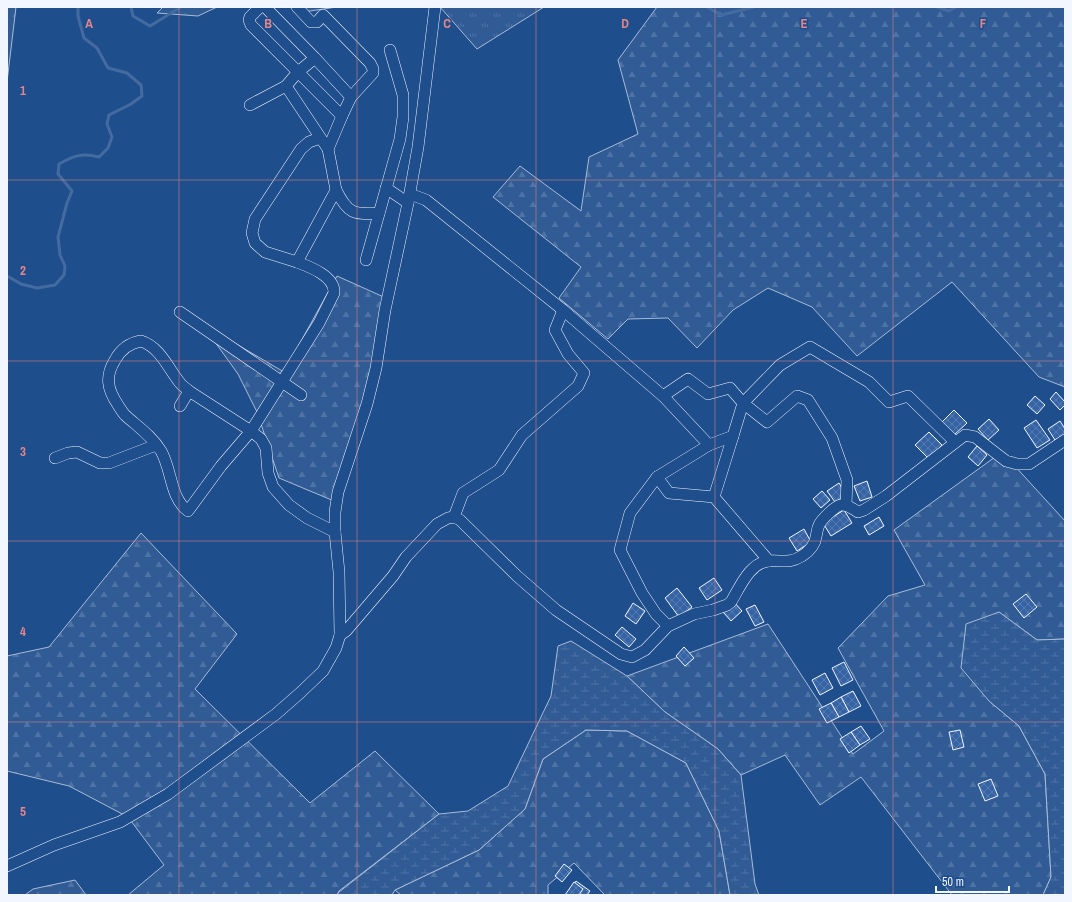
<svg xmlns="http://www.w3.org/2000/svg" width="1072" height="902" font-family="'Archivo Narrow',sans-serif">
<defs>
<pattern id="grass-tufts" width="24" height="20" patternUnits="userSpaceOnUse"><rect width="24" height="20" fill="#305b95"/><path d="M3 7l-1-3M5 7V3M7 7l1-3M15 17l-1-3M17 17v-4M19 17l1-3" fill="none" stroke="#4e73a5"/></pattern>
<pattern id="forest-firs" width="22" height="20" patternUnits="userSpaceOnUse"><rect width="22" height="20" fill="#305b95"/><path d="M5 1l3.5 6h-7zM16 11l3.5 6h-7z" fill="#4e73a5"/></pattern>
<pattern id="wetland-marsh" width="20" height="14" patternUnits="userSpaceOnUse"><rect width="20" height="14" fill="#305b95"/><path d="M1 5h8M5 5V1M11 12h8M15 12V8" fill="none" stroke="#4e73a5"/></pattern>
<pattern id="building-cross-hatch" width="8" height="8" patternUnits="userSpaceOnUse"><rect width="8" height="8" fill="#3563a3"/><path d="M0 0l8 8M0 8l8-8" fill="none" stroke="#537ab1"/></pattern>
</defs>
<rect width="100%" height="100%" fill="#1f4e8c"/>
<!-- grass -->
<g fill="url(#grass-tufts)" stroke="#a8bbd7">
<polygon points="163,7 217,7 198,16 157,13"/>
<polygon points="296,7 337,7 303,12"/>
<polygon points="440,7 544,7 477,49"/>
</g>
<!-- forest -->
<g fill="url(#forest-firs)" stroke="#a8bbd7">
<polygon points="7,7 16,7 7,82"/>
<polygon points="657,7 1065,7 1065,387 1039,377 952,282 857,356 812,307 768,288 733,310 697,348 668,318 628,319 608,339 559,298 581,267 493,197 520,166 581,211 589,157 638,134 618,60"/>
<polygon points="337,276 386,298 370,402 334,501 279,478 257,412 238,374 202,324 284,372"/>
<polygon points="1002,452 1065,521 1065,639 1037,640 999,612 989,701 1019,726 1045,774 1051,877 1043,895 952,895 861,777 820,805 785,755 741,775 718,749 665,712 627,676 768,624 853,754 884,731 838,648 888,596 925,585 894,530"/>
<polygon points="141,533 237,634 195,689 310,803 375,751 439,814 339,891 337,895 128,895 164,865 128,817 69,786 7,771 7,656 49,647"/>
<polygon points="586,730 627,731 686,763 719,831 730,895 605,895 574,863 548,885 548,895 401,895 395,890 479,850 525,809 543,759"/>
<polygon points="75,880 86,895 25,895 33,889"/>
</g>
<!-- wetland -->
<g fill="url(#wetland-marsh)" stroke="#a8bbd7">
<polygon points="999,612 1037,640 1065,639 1065,895 1043,895 1051,877 1045,774 1019,726 989,701 961,668 966,624"/>
<polygon points="571,641 627,676 665,712 718,749 741,775 755,884 759,895 730,895 719,831 686,763 627,731 586,730 543,759 525,809 479,850 395,890 392,895 337,895 339,892 439,814 468,811 508,786 551,696 558,646"/>
</g>
<g fill="none" stroke-linecap="round" stroke-linejoin="round">
<!-- stream -->
<g stroke="#446ba0" stroke-width="3">
<polyline points="131,7 133,16 150,26 181,7"/>
<polyline points="707,7 721,15 754,7"/>
<polyline points="937,7 949,11 956,7"/>
<path d="M7,277H9L21,284L37,288L55,285L64,275L65,266L60,255L58,237L67,203L72,191L58,174L59,164C75,155 82,153 99,157L108,148L112,137L107,124L109,115L131,104L142,96L141,85L127,73L108,68L97,48L84,38L78,16V7"/>
</g>
</g>
<!-- building -->
<g fill="url(#building-cross-hatch)" stroke="#f2f6ff">
<polygon points="1056,392 1065,402 1065,405 1060,410 1050,399"/>
<polygon points="1035,396 1045,405 1037,414 1027,405"/>
<polygon points="954,410 967,423 954,435 942,422"/>
<polygon points="989,419 999,430 988,440 978,429"/>
<polygon points="1036,420 1050,440 1037,448 1024,428"/>
<polygon points="1060,421 1065,429 1065,434 1055,440 1048,429"/>
<polygon points="929,432 942,445 929,459 915,445"/>
<polygon points="977,446 987,455 978,466 968,457"/>
<polygon points="867,481 872,497 860,501 854,486"/>
<polygon points="839,483 846,495 835,502 827,491"/>
<polygon points="822,491 830,500 821,508 813,499"/>
<polygon points="844,510 852,523 831,536 823,523"/>
<polygon points="879,517 884,526 869,535 864,526"/>
<polygon points="804,529 811,542 797,551 789,538"/>
<polygon points="714,578 722,590 707,600 699,588"/>
<polygon points="677,588 692,607 679,617 665,598"/>
<polygon points="1026,594 1037,607 1024,618 1013,604"/>
<polygon points="734,602 742,611 731,621 723,612"/>
<polygon points="633,603 645,611 636,624 625,616"/>
<polygon points="755,605 764,622 755,626 746,609"/>
<polygon points="622,627 636,639 629,647 615,635"/>
<polygon points="684,647 694,658 685,666 676,656"/>
<polygon points="844,662 853,680 841,686 832,668"/>
<polygon points="825,673 833,688 820,695 812,680"/>
<polygon points="853,691 861,706 849,712 841,697"/>
<polygon points="841,697 849,712 839,717 831,703"/>
<polygon points="831,703 839,717 827,723 819,709"/>
<polygon points="861,726 870,739 860,745 851,732"/>
<polygon points="960,730 964,747 953,750 949,732"/>
<polygon points="851,732 860,745 849,753 840,739"/>
<polygon points="991,779 998,796 985,801 978,784"/>
<polygon points="564,864 572,870 562,882 555,876"/>
<polygon points="576,881 590,891 587,895 571,895 568,893"/>
<polygon points="574,882 583,889 579,895 565,895"/>
</g>
<g fill="none" stroke-linecap="round" stroke-linejoin="round">
<defs>
<g id="minor">
<polyline points="260,7 250,17 249,20 251,25 298,72 315,58"/>
<polyline points="265,7 315,58 351,97"/>
<path d="M286,86L328,149L336,190L297,262C310,267 335,276 334,293L319,323L251,431L261,439L266,448L268,473L273,487L289,505L307,518L335,532"/>
<polyline points="250,105 286,86 298,72 342,116 351,97 373,73 373,69 370,63 323,15 317,22 311,22 297,7"/>
<polyline points="328,149 342,116"/>
<polyline points="386,188 408,203"/>
<path d="M336,190C348,214 354,215 379,213"/>
<polyline points="410,194 426,200 563,310 663,396 709,445 657,477 630,513 620,550 642,593 656,614 668,626"/>
<polyline points="366,260 400,139 403,117 403,95 390,50"/>
<polyline points="297,262 265,252 255,243 252,233 255,219 301,149 309,142 320,138"/>
<polyline points="180,312 301,395"/>
<path d="M141,341C160,347 168,368 180,383C182,386 186,388 189,391L251,431L221,466L188,511C170,498 172,470 161,451C152,436 137,426 125,415C122,412 120,408 118,405C107,389 105,376 115,360C121,349 129,343 141,341Z"/>
<polyline points="663,396 688,379 708,394 730,388 743,403 767,422 797,396 808,400 832,438 847,480 846,505"/>
<polyline points="180,406 189,391"/>
<polyline points="709,445 733,436 743,403 780,365 810,347 869,382 889,402 908,396 955,442"/>
<polyline points="55,458 68,453 77,452 100,463 109,463 156,445"/>
<polyline points="657,477 669,493 714,497 769,561"/>
<polyline points="714,497 733,436"/>
<polyline points="454,517 463,493 499,470 522,435 578,386 584,373 568,354 555,330 563,310"/>
<path d="M340,635L346,631L393,576L406,557L437,524L448,518L454,517L460,520L517,576L556,610L621,654L632,657L645,650L668,626L694,614L713,610L727,605L731,602C740,587 750,562 769,561C782,560 789,564 802,556C808,552 815,545 816,537C817,533 817,529 819,525C821,520 835,506 841,505C847,504 853,509 858,512L864,510L886,496L965,435L975,437L1006,461L1017,464H1029L1065,440"/>
<polyline points="7,866 54,845 120,822 168,794 276,714 300,693 323,671 336,648 340,635 339,572 335,532 335,512 338,492 367,404 376,368 385,310 408,203 418,147 435,7"/>
</g>
</defs>
<!-- minor casing -->
<use href="#minor" stroke="#f2f6ff" stroke-width="12"/>
<!-- minor -->
<use href="#minor" stroke="#1f4e8c" stroke-width="11"/>
</g>
<!-- grid -->
<path fill="none" stroke="#e38589" stroke-width="1" stroke-opacity="0.55" d="M179,7V895M357,7V895M536,7V895M715,7V895M893,7V895M7,180H1065M7,361H1065M7,541H1065M7,722H1065"/>
<g font-size="13" text-anchor="middle" font-weight="bold" fill="#e38589" stroke="#1f4e8c" stroke-width="3" stroke-linejoin="round" paint-order="stroke">
<text x="89" y="28">A</text>
<text x="268" y="28">B</text>
<text x="447" y="28">C</text>
<text x="625" y="28">D</text>
<text x="804" y="28">E</text>
<text x="983" y="28">F</text>
<text x="23" y="95">1</text>
<text x="23" y="275">2</text>
<text x="23" y="456">3</text>
<text x="23" y="636">4</text>
<text x="23" y="816">5</text>
</g>
<!-- border -->
<rect width="1072" height="902" fill="none" stroke="#f2f6ff" stroke-width="16"/>
<!-- scale -->
<path d="M936 886v6h73v-6" fill="none" stroke="#f2f6ff" stroke-width="2"/>
<text x="942" y="886" font-size="12" fill="#f2f6ff" stroke="#1f4e8c" stroke-width="3" paint-order="stroke">50 m</text>
</svg>
